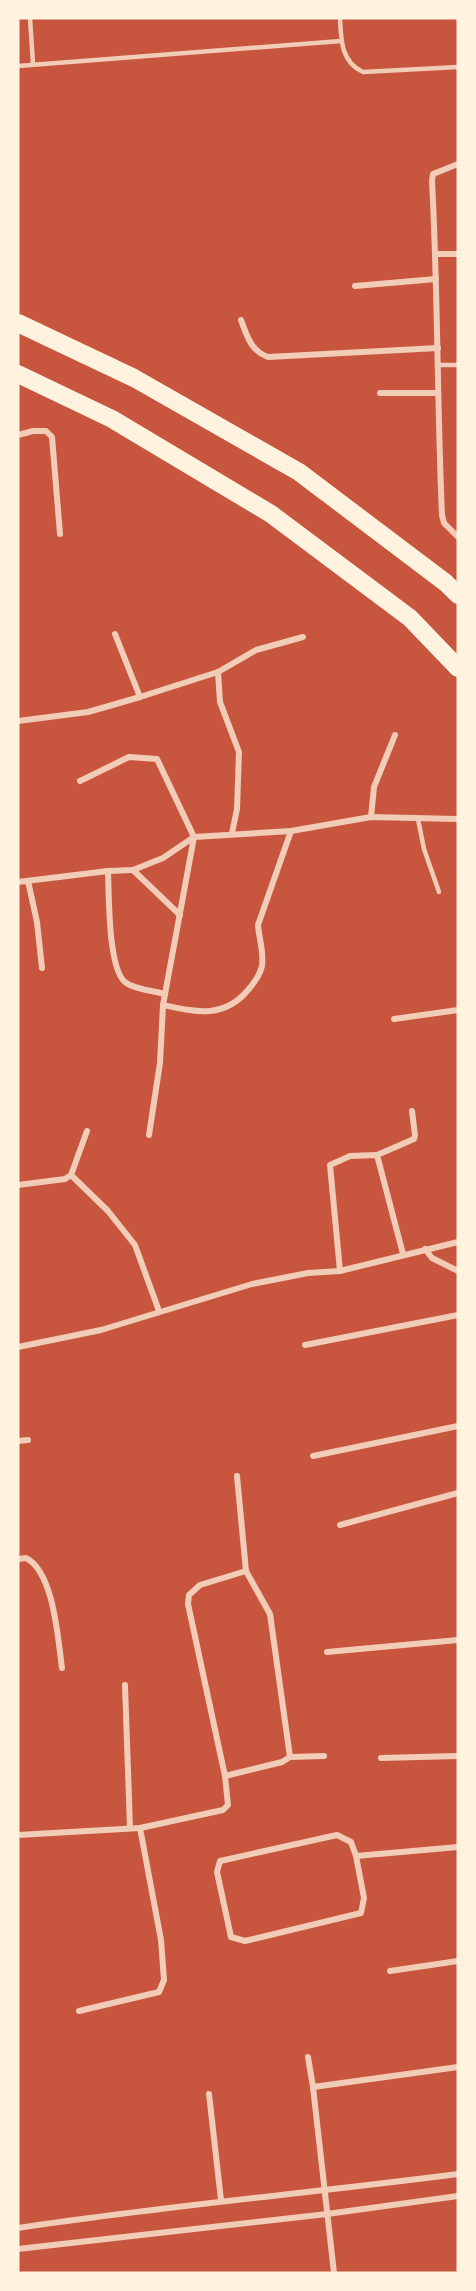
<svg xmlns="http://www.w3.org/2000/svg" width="476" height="2291" font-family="Commissioner,sans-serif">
<rect width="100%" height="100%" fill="#c8553d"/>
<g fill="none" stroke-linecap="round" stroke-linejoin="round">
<!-- service -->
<g stroke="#f1ccb7" stroke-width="4.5">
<polyline points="30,18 33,64"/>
<path d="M340,18C341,40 341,62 363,72L458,67"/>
<polyline points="18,66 341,41"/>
<polyline points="437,365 458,365"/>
<polyline points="418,819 424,849 439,892"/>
</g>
<!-- minor -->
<g stroke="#f1ccb7" stroke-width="6">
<path d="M458,164L433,174L432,181C438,292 437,403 442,515L444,523L458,537"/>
<polyline points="436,254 458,254"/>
<polyline points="355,286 436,279"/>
<path d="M241,320C247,336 251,351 268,357L438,348"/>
<polyline points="380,393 437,393"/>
<polyline points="18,435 33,431 46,431 52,437 60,534"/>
<polyline points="115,634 140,697"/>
<polyline points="218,672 220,702 239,752 237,809 232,833"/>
<polyline points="18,721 88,712 140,697 218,672 256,650 303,637"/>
<polyline points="80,781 129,757 157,759 194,837 163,1005 160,1063 149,1135"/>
<polyline points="371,817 374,787 395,735"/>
<polyline points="133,870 180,915"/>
<path d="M108,871C109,895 108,968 125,982C133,989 154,991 165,994"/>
<polyline points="28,881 37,922 42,968"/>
<polyline points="18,882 108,871 133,870 163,858 194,837 291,831 371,817 458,819"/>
<path d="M163,1005C196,1012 224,1019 248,990C254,983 260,975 262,966C264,951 259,939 258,925L291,831"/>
<polyline points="394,1019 458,1010"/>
<polyline points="377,1155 414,1139 415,1135 412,1111"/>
<polyline points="71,1175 108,1211 135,1245 159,1311"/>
<polyline points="18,1185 65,1179 71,1175 87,1131"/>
<polyline points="425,1249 432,1258 458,1271"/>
<polyline points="340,1271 330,1165 350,1156 377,1155 403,1254"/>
<polyline points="305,1345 458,1315"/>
<polyline points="18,1347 101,1330 252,1284 308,1273 340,1271 458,1242"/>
<polyline points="18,1441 28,1440"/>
<polyline points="313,1456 458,1426"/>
<polyline points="237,1476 246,1571"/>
<polyline points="340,1525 458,1493"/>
<path d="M18,1559L26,1558C54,1572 58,1640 62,1668"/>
<polyline points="327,1652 458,1640"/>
<polyline points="125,1685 130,1828"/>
<polyline points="290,1757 324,1756"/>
<polyline points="381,1758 458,1756"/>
<polyline points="18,1835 140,1828 223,1810 228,1805 225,1776 188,1604 189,1595 200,1585 246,1571 270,1614 290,1757 282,1762 225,1776"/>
<polyline points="356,1856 351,1842 337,1835 220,1861 217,1872 231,1937 245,1941 361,1913 364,1898 356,1856 458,1847"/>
<polyline points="390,1971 458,1961"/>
<polyline points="79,2011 159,1992 164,1980 161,1940 140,1828"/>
<polyline points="308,2057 313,2087 334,2273"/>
<polyline points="313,2087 458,2067"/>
<polyline points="209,2094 221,2200"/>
<path d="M18,2228C164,2206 311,2193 458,2174"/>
<polyline points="18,2249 327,2214 458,2196"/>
</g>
<!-- motorway -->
<g stroke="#fff3e0" stroke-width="18">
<polyline points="18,323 134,378 299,472 446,583 458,595"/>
<polyline points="18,374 112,419 271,514 410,618 458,668"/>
</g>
</g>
<!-- border -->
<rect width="476" height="2291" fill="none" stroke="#fff3e0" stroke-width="39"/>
</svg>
